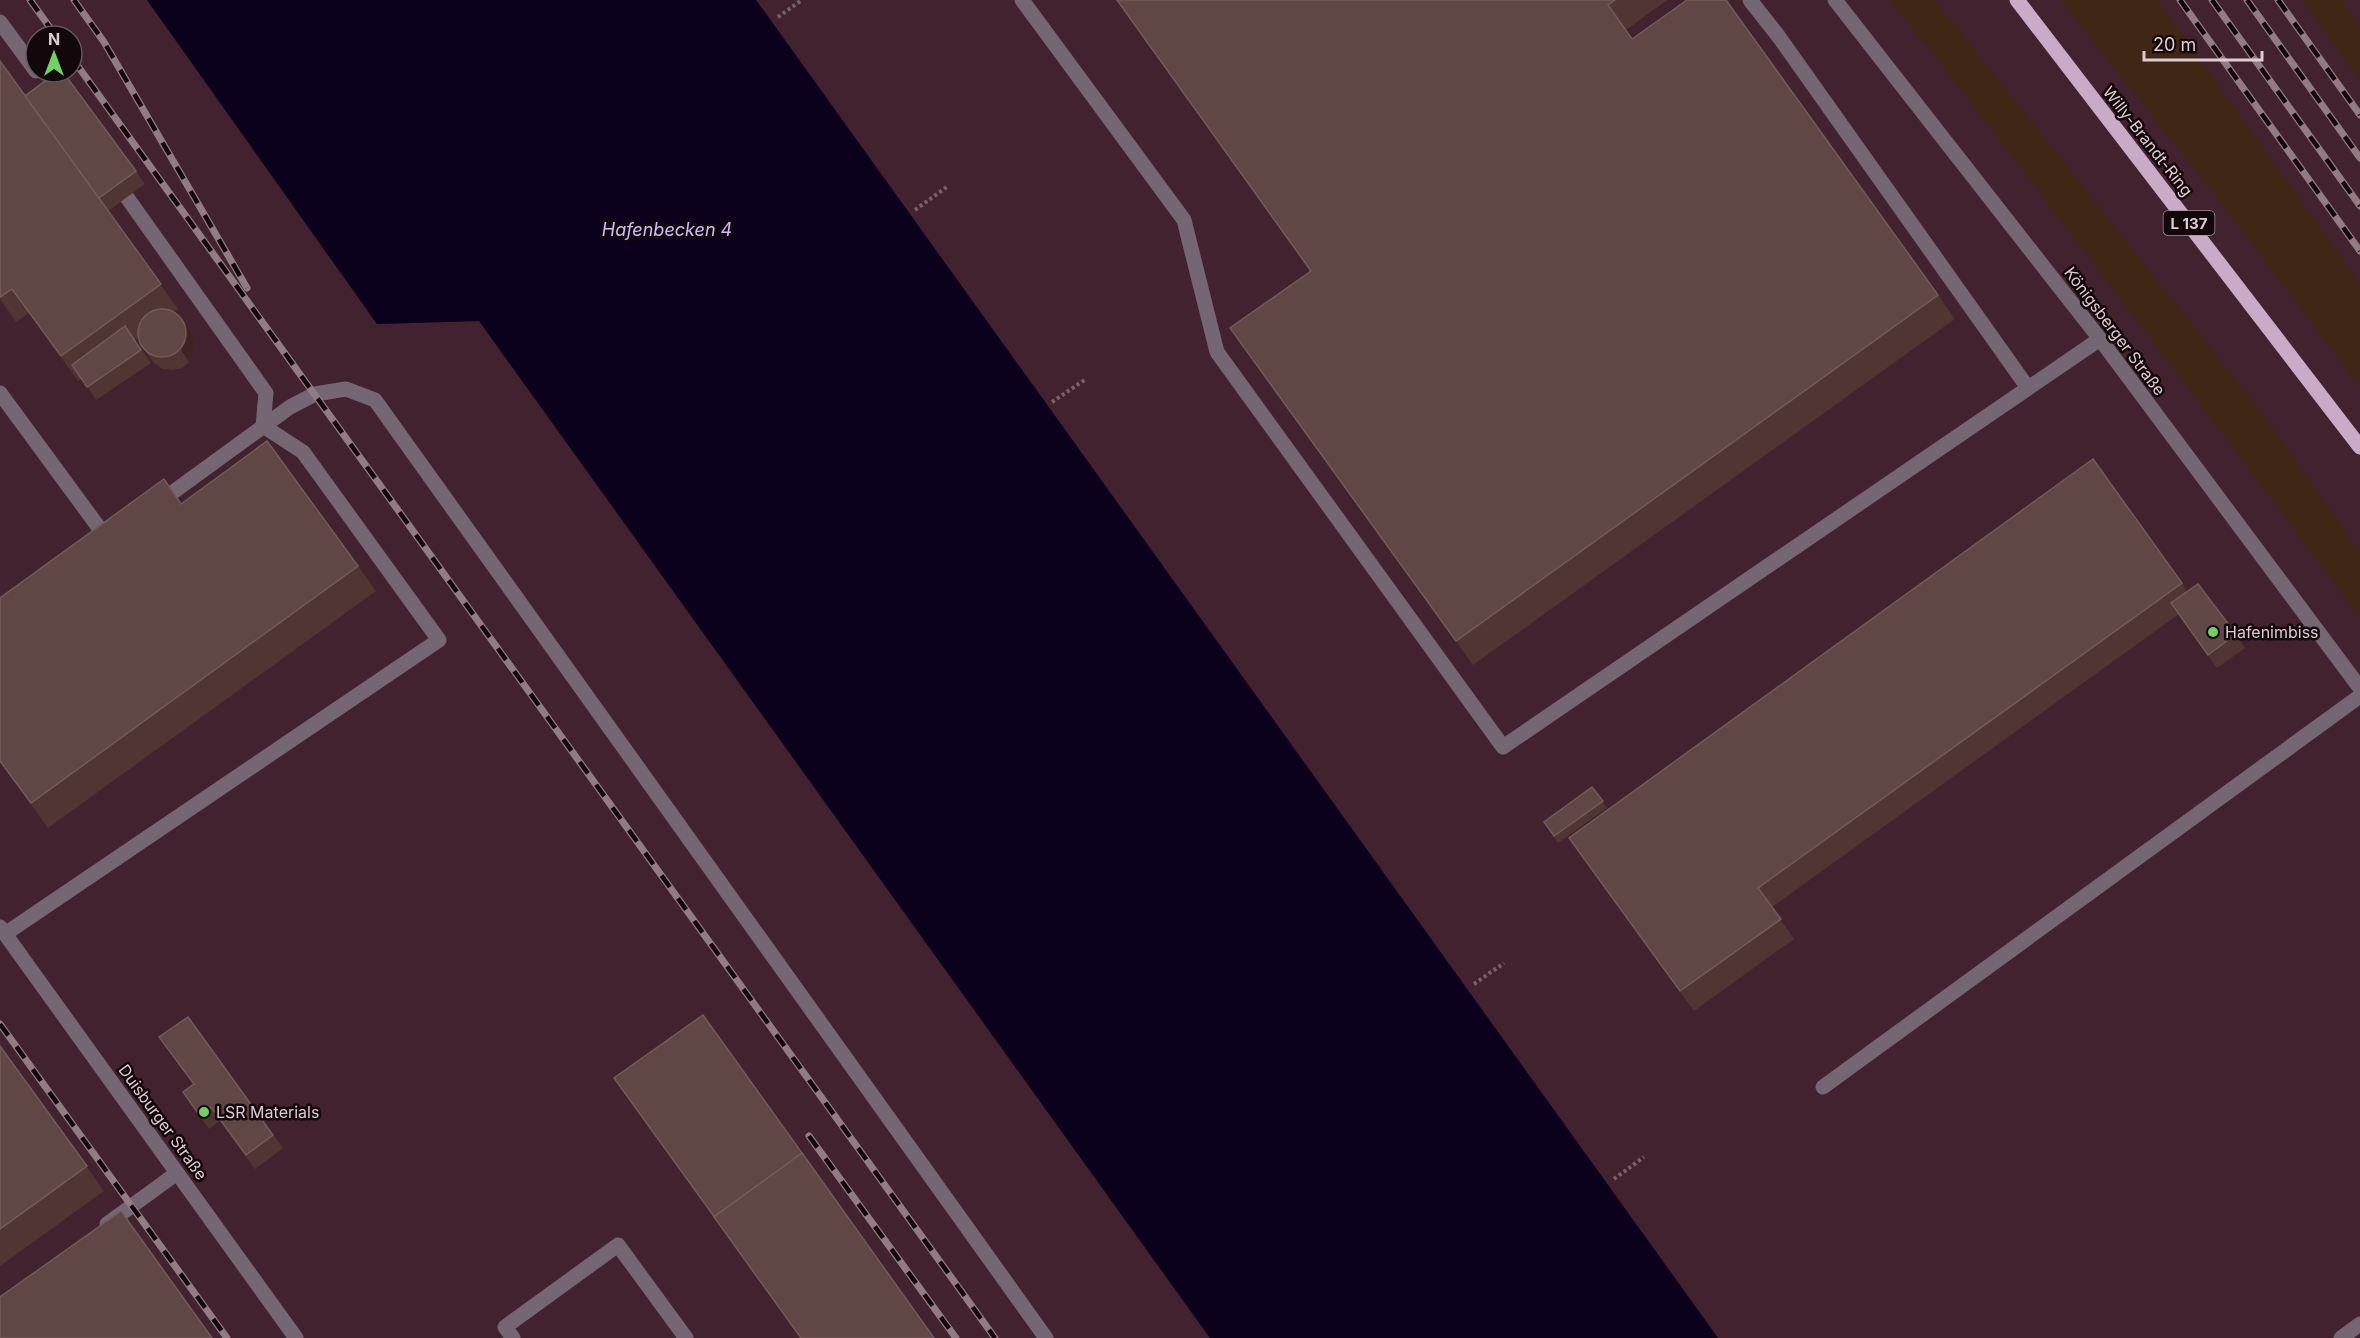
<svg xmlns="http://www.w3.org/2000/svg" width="2360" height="1338" font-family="Inter,sans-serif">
<rect width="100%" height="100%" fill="#321821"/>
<!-- built -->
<g fill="#42222e" fill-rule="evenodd">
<path d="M0,0H147L377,324L479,321L1210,1338H0ZM36,36H72V72H36Z"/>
<polygon points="756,0 2360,0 2360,1338 1718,1338"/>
</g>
<!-- green -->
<g fill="#3f2615">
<path d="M1889,0H1935L2258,407L2360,552V619C2269,494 2175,371 2081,248C2018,165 1956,80 1889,0Z"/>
<polygon points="2060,0 2157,0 2360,283 2360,387 2214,194"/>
<polygon points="2302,0 2341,0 2360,27 2360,81"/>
</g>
<!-- water -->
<polygon fill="#0c011c" points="147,0 756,0 1718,1338 1210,1338 479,321 377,324"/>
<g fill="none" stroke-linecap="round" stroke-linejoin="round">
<!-- path -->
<g stroke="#79626a" stroke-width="4" stroke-dasharray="3 3" stroke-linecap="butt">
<polyline points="778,17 802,0"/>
<polyline points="915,210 948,186"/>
<polyline points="1052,402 1086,379"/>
<polyline points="1474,984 1504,963"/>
<polyline points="1614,1179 1644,1157"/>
</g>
<!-- minor -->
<g stroke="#756673" stroke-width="15">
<polyline points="1022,0 1184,220 1217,352 1503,747 2100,339"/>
<polyline points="1750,0 1779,37 2028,388"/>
<polyline points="1835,0 2100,339 2360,688"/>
<polyline points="0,22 36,71"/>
<polyline points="0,393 108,540"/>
<polyline points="158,503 290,407 315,394 346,389 375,400 1046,1338"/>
<polyline points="0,927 296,1338"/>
<polyline points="5,934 439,640 303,452 263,426 266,393 126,196"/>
<polyline points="1823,1087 2360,696"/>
<polyline points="107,1224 177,1173"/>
<polyline points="513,1338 505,1327 618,1245 686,1338"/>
<polyline points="2341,1338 2360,1324"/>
</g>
<!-- major -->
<polyline stroke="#c9aac7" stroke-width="15" points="2017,0 2360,447"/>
<defs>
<g id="rail">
<polyline points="30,0 56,36"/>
<polyline points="74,0 104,42 247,288"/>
<polyline points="2180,0 2360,251"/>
<polyline points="2212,0 2360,206"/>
<polyline points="2247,0 2360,158"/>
<polyline points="2278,0 2360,115"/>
<polyline points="72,58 995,1338"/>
<polyline points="0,1024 227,1338"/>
<polyline points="809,1136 956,1338"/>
</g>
</defs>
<!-- rail casing -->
<use href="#rail" stroke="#927c84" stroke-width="7"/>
<!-- rail -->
<use href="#rail" stroke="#12070b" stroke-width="4.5" stroke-dasharray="14" stroke-linecap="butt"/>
</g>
<!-- wall -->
<g fill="#513533">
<polygon points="1116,0 1667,0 1626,30 1632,39 1938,295 1955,319 1473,665 1248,353 1311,271"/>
<polygon points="0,61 25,96 136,171 145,184 108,211 178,309 173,312 192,335 195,344 194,354 189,362 182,368 173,370 163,369 155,364 140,344 139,337 135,340 151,363 96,400 82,378 78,381 29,313 16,322 0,299"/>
<polygon points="2093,459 2188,592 2236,634 2245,648 2217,668 2179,614 1772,907 1794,939 1694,1011 1582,857"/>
<polygon points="181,504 358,566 376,591 48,828 0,762 0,598"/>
<polygon points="1592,787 1607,808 1558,843 1544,822"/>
<polygon points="188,1017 283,1148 255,1169 220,1121 209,1129 183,1092 193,1084"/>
<polygon points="0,1046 104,1191 0,1266"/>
</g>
<!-- shaded-wall -->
<polygon fill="#3e2325" points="183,322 192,335 195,344 194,354 189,362 180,348"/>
<!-- building -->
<g fill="#604644" stroke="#745b5a" stroke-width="1.5">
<polygon points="1117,0 1615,0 1608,5 1632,39 1687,0 1726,0 1938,295 1456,641 1230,328 1311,271"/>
<polygon points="0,61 161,284 61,356 12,289 0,297"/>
<polygon points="57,72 63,72 136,171 99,198 25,96"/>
<circle cx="162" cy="333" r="24"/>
<polygon points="125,326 141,350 87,387 72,365"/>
<polygon points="267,441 358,566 31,803 0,761 0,598 164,479 181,504"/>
<polygon points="2093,459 2182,583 1758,888 1781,919 1680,991 1569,838"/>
<polygon points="2198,584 2236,634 2208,655 2171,603"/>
<polygon points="1592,787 1603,801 1554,836 1544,822"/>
<polygon points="703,1015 802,1153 714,1217 718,1222 614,1078"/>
<polygon points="188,1017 273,1135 246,1155 211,1107 200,1116 183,1092 194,1084 159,1037"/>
<polygon points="0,1046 87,1166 0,1229"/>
<polygon points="802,1153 934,1338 801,1338 714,1217"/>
<polygon points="121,1211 212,1338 0,1338 0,1297"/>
</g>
<!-- markers -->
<g fill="#70d35f" stroke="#12070b" stroke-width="2">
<circle cx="2213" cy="632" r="6"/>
<circle cx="204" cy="1112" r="6"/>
</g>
<g text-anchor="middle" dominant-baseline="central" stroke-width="5" stroke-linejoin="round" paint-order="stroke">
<!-- shield labels -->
<rect fill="#12070b" stroke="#a29196" stroke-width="1.5" x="2163.5" y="211" width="51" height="24" rx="4.5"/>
<g font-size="15" font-weight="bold" fill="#dfccd2">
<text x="2189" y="223">L 137</text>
</g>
<!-- street labels -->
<g font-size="16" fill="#dfccd2" stroke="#12070b">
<text transform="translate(2148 141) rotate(52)">Willy-Brandt-Ring</text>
<text transform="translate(2115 331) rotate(53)">Königsberger Straße</text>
<text transform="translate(163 1122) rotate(54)">Duisburger Straße</text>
</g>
<!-- poi labels -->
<g font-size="16" fill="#dfccd2" stroke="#12070b" text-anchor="start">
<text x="2225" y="632">Hafenimbiss</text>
<text x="216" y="1112">LSR Materials</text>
</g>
<!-- water labels -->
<g font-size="18" font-style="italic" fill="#d1bbfb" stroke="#12070b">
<text x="667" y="229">Hafenbecken 4</text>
</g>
</g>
<!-- north arrow -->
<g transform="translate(54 54)"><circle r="28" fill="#12070b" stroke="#64565b" stroke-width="1.5"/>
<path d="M0-4.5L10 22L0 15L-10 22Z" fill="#70d35f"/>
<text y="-9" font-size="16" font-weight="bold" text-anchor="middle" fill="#dfccd2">N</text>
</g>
<!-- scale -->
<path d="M2144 51v9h118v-9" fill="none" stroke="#dfccd2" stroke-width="3"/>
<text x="2153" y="51" font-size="18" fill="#dfccd2" stroke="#12070b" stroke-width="4.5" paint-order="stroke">20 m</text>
</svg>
